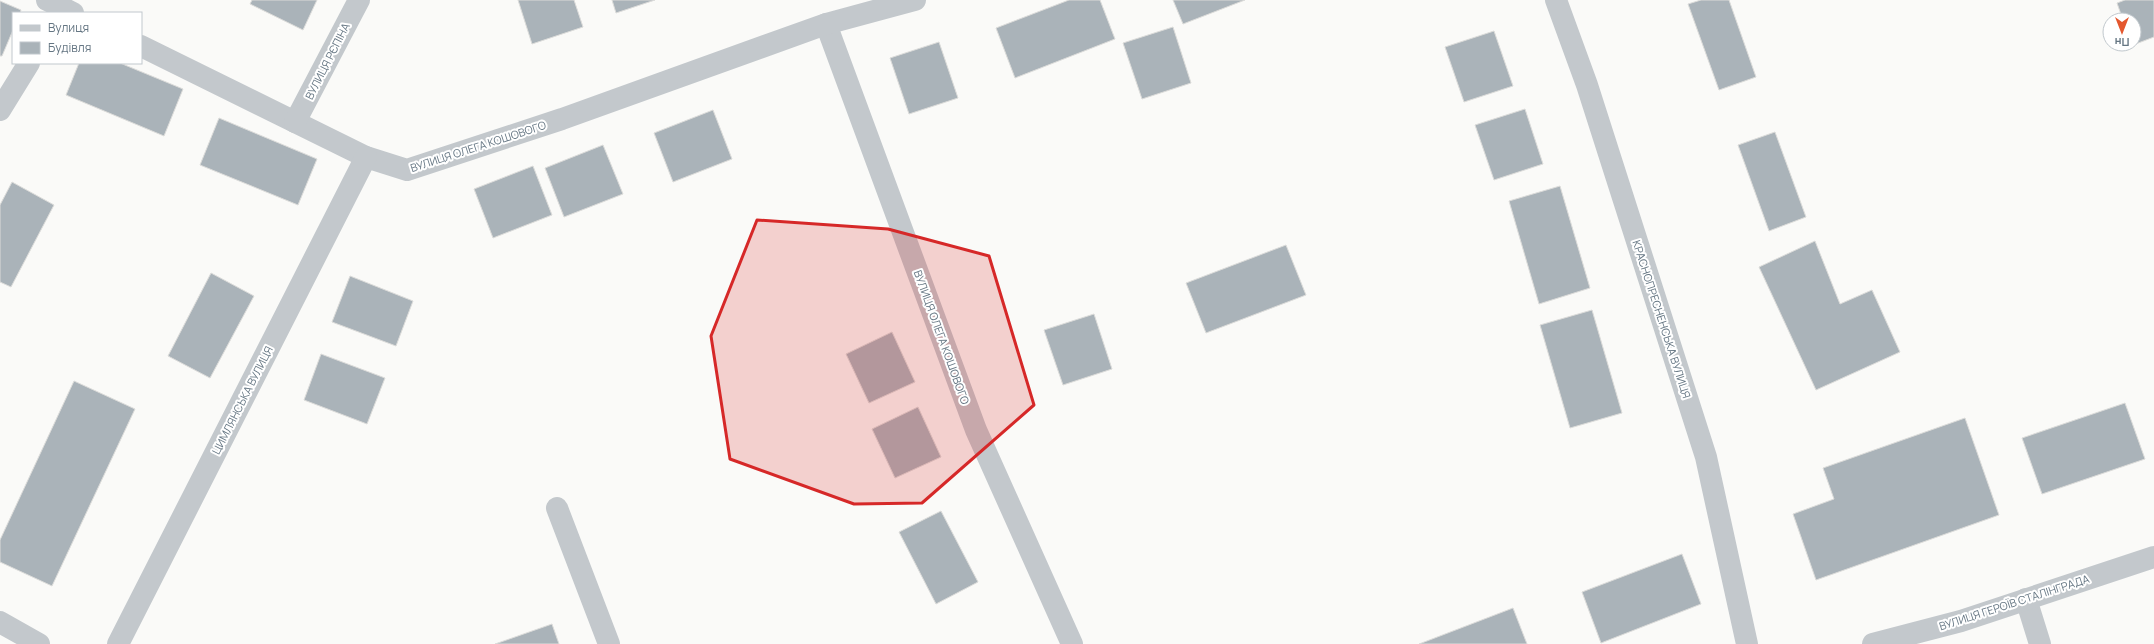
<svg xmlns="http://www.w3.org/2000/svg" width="2154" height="644" font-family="Manrope,sans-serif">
<rect width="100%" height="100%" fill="#fafaf8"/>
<!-- building -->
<g fill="#aab3b9" stroke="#dcdcda">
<polygon points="252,0 317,0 303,30 250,4"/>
<polygon points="518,0 574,0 583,27 532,44"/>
<polygon points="612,0 655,0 616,13"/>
<polygon points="1069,0 1100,0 1115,39 1015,78 996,28"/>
<polygon points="1173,0 1245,0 1183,24"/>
<polygon points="1701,0 1729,0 1756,77 1719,90 1688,4"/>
<polygon points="2125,0 2154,0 2154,37 2133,45 2134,20 2123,20 2117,3"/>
<polygon points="0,1 21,10 20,13 13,13 13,30 2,56 0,56"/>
<polygon points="1173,27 1191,83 1142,99 1123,43"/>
<polygon points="1494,31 1513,86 1464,102 1445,47"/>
<polygon points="939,42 958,98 909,114 890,58"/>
<polygon points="79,63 120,63 183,89 164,136 66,95"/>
<polygon points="1525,109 1543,164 1494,180 1475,125"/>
<polygon points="713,110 732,159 673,182 654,133"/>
<polygon points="219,118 317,159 298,205 200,165"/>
<polygon points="1775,132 1806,217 1769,231 1738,145"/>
<polygon points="603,145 623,194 564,217 545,168"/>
<polygon points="533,166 552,215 493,238 474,189"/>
<polygon points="12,182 54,205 11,287 0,282 0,205"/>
<polygon points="1560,186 1590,288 1539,304 1509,201"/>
<polygon points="1815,241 1840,304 1872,290 1900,352 1816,390 1759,267"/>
<polygon points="1286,245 1306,295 1206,333 1186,283"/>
<polygon points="211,273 254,296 210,378 168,356"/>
<polygon points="350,276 413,301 396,346 332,322"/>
<polygon points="1592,310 1622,413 1570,428 1540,325"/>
<polygon points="1094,314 1112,369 1063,385 1044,330"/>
<polygon points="892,332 915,382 869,403 846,354"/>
<polygon points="321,354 385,378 367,424 304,400"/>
<polygon points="74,381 135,409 52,586 0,562 0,540"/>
<polygon points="2125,403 2145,459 2042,494 2022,438"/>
<polygon points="918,407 941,457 895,478 872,429"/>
<polygon points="1965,418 1999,515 1816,580 1793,514 1834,499 1823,468"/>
<polygon points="941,511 978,582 936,604 899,532"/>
<polygon points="1682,554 1701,604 1601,643 1582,592"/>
<polygon points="1513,608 1527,644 1419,644"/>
<polygon points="552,624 559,644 495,644"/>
</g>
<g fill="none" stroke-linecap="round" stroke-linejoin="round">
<!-- minor -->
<g stroke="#c3c8cc" stroke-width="22">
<polyline points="47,0 73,13"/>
<polyline points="1556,0 1587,85 1706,457 1747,644"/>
<polyline points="826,24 976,430 1072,644"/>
<polyline points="141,46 366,157 407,170 562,119 826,24 915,0"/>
<polyline points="0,110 29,63"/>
<polyline points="295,122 359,0"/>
<polyline points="557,508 609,644"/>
<polyline points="2026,599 2040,644"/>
<polyline points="0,622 39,644"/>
<polyline points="118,644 366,157"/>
<polyline points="1873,644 1961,621 2154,557"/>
</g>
</g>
<!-- marked area -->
<path fill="#d62828" fill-opacity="0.2" stroke="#d62828" stroke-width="3" stroke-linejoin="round" d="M757,220L888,229L989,256L1034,405L922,503L854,504L730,459L711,336Z"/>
<g text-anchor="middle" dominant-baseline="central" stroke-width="4" stroke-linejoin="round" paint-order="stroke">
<!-- street labels -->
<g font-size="11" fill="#657683" stroke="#fff">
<text transform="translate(327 61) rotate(-63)">ВУЛИЦЯ РЄПІНА</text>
<text transform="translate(478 146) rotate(-18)">ВУЛИЦЯ ОЛЕГА КОШОВОГО</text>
<text transform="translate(1662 319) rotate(72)">КРАСНОПРЕСНЕНСЬКА ВУЛИЦЯ</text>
<text transform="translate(942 337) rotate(70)">ВУЛИЦЯ ОЛЕГА КОШОВОГО</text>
<text transform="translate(242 400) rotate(-63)">ЦИМЛЯНСЬКА ВУЛИЦЯ</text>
<text transform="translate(2014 602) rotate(-18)">ВУЛИЦЯ ГЕРОЇВ СТАЛІНГРАДА</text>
</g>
</g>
<!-- legend -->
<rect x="12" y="12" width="130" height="52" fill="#ffffff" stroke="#c1c8cd"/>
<rect x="20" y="25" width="20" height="6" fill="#c3c8cc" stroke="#c1c8cd"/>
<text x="48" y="32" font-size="12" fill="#657683">Вулиця</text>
<rect x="20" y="42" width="20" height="12" fill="#aab3b9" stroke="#c1c8cd"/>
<text x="48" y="52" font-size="12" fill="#657683">Будівля</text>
<!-- north arrow -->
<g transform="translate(2122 32) rotate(180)"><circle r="19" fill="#ffffff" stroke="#c1c8cd"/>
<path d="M0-3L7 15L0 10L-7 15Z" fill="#e4572e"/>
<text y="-6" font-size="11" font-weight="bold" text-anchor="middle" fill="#657683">Пн</text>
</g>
</svg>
